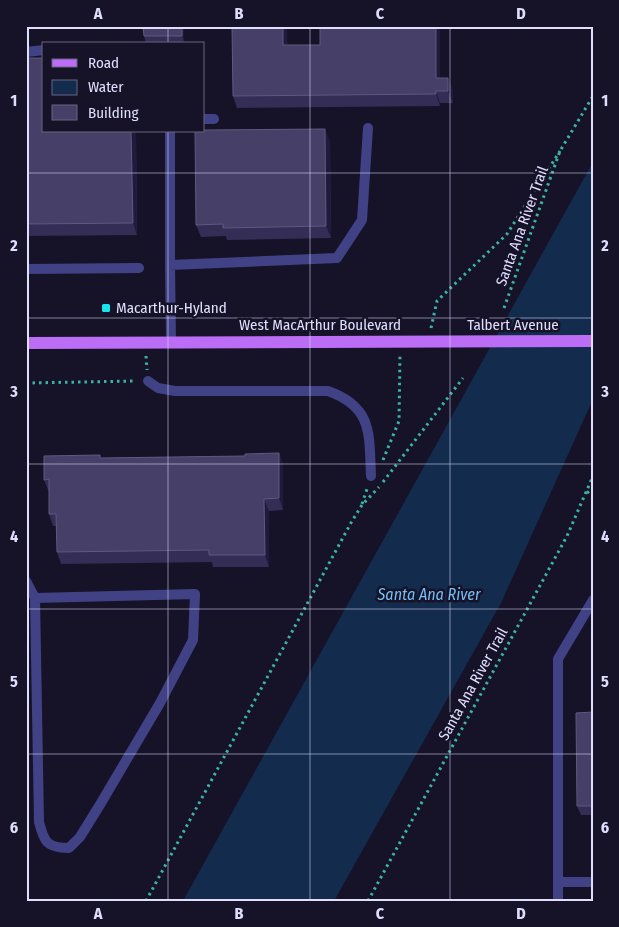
<svg xmlns="http://www.w3.org/2000/svg" width="619" height="927" font-family="'Fira Sans Condensed',sans-serif">
<rect width="100%" height="100%" fill="#161329"/>
<!-- water -->
<polygon fill="#132c4d" points="593,162 593,399 501,603 334,901 183,901"/>
<g fill="none" stroke-linecap="round" stroke-linejoin="round">
<!-- path -->
<g stroke="#3ab4a7" stroke-width="3" stroke-dasharray="2.5 4" stroke-linecap="butt">
<polyline points="504,308 560,151 593,96"/>
<polyline points="431,328 437,301 507,234 560,151"/>
<polyline points="146,356 147,370"/>
<polyline points="26,383 136,381"/>
<polyline points="383,460 399,421 400,354"/>
<polyline points="383,482 463,378"/>
<polyline points="587,493 593,488"/>
<polyline points="362,504 368,486"/>
<polyline points="146,901 352,521 362,505 379,487"/>
<polyline points="368,901 567,536 593,476"/>
</g>
<!-- service -->
<g stroke="#414285" stroke-width="10">
<polyline points="26,52 44,50"/>
<polyline points="204,119 214,119"/>
<polyline points="170,131 170,265"/>
<polyline points="26,269 139,268"/>
<polyline points="171,342 170,265 337,258 362,220 368,128"/>
<path d="M148,381L158,388L175,391H328C373,407 369,434 371,476"/>
<path d="M26,581L35,598L39,822C44,842 47,848 69,848L80,837L101,803L160,703L193,640L195,594L35,598"/>
<polyline points="558,882 593,882"/>
<polyline points="558,901 558,659 593,600"/>
</g>
<!-- primary -->
<polyline stroke="#bc6df5" stroke-width="12" points="26,343 593,341"/>
</g>
<!-- wall -->
<g fill="#342d56">
<polygon points="143,26 184,26 184,42 146,43 144,36"/>
<polygon points="232,26 287,26 287,45 440,78 453,90 453,103 440,103 440,106 237,108 233,96"/>
<polygon points="26,58 44,131 136,131 137,235 26,236"/>
<polygon points="330,141 331,238 227,240 226,236 201,237 196,225"/>
<polygon points="279,453 283,465 283,510 269,511 269,567 213,567 212,562 61,564 57,552 56,526 53,526 49,514 49,492 44,480 101,458 245,456"/>
<polygon points="593,712 593,815 581,815 577,806"/>
</g>
<!-- shaded-wall -->
<g fill="#201b3c">
<polygon points="182,26 184,26 184,42 182,36"/>
<polygon points="283,26 287,26 288,57 283,45"/>
<polygon points="436,26 440,26 440,90 436,78"/>
<polygon points="448,78 453,90 453,103 448,91"/>
<polygon points="436,91 440,103 440,106 436,94"/>
<polygon points="325,129 330,141 331,238 326,226"/>
<polygon points="131,131 136,131 137,235 133,223"/>
<polygon points="279,453 283,465 283,510 279,498"/>
<polygon points="264,499 269,511 269,567 265,555"/>
</g>
<!-- building -->
<g fill="#464068" stroke="#5e597f">
<polygon points="143,26 182,26 182,36 144,36"/>
<polygon points="232,26 283,26 283,45 320,45 320,26 436,26 436,78 448,78 448,91 436,91 436,94 233,96"/>
<polygon points="26,58 44,58 44,131 131,131 133,223 26,224"/>
<polygon points="325,129 326,226 223,228 223,224 196,225 195,131 204,131 204,130"/>
<polygon points="279,453 279,498 264,499 265,555 209,555 209,550 57,552 56,514 49,514 49,479 44,480 44,456 100,455 100,458 245,456 245,454"/>
<polygon points="593,712 593,806 577,806 576,713"/>
</g>
<!-- grid -->
<path fill="none" stroke="#e0defd" stroke-width="1" stroke-opacity="0.55" d="M168,26V44M310,26V901M450,26V901M168,131V901M26,173H593M26,318H593M26,464H593M26,609H593M26,754H593"/>
<!-- markers -->
<rect fill="#18e3ef" stroke="#161329" stroke-width="2" x="101" y="303" width="10" height="10" rx="2.5"/>
<g text-anchor="middle" dominant-baseline="central" stroke-width="5" stroke-linejoin="round" paint-order="stroke">
<!-- street labels -->
<g font-size="15" fill="#e0defd" stroke="#161329">
<text transform="translate(522 226) rotate(-70)">Santa Ana River Trail</text>
<text x="320" y="325">West MacArthur Boulevard</text>
<text x="513" y="325">Talbert Avenue</text>
<text transform="translate(473 684) rotate(-61)">Santa Ana River Trail</text>
</g>
<!-- poi labels -->
<g font-size="15" fill="#e0defd" stroke="#161329" text-anchor="start">
<text x="116" y="308">Macarthur-Hyland</text>
</g>
<!-- water labels -->
<g font-size="16" font-style="italic" fill="#73bff5" stroke="#161329">
<text x="429" y="594">Santa Ana River</text>
</g>
</g>
<!-- border -->
<rect width="619" height="927" fill="none" stroke="#161329" stroke-width="55"/>
<!-- legend -->
<rect x="42" y="42" width="162" height="90" fill="#161329" stroke="#67647e"/>
<rect x="52" y="59" width="25" height="8" fill="#bc6df5" stroke="#67647e"/>
<text x="88" y="68" font-size="15" fill="#e0defd">Road</text>
<rect x="52" y="80" width="25" height="15" fill="#132c4d" stroke="#67647e"/>
<text x="88" y="92" font-size="15" fill="#e0defd">Water</text>
<rect x="52" y="105" width="25" height="15" fill="#464068" stroke="#67647e"/>
<text x="88" y="118" font-size="15" fill="#e0defd">Building</text>
<rect x="28" y="28" width="564" height="872" fill="none" stroke="#e0defd" stroke-width="2"/>
<g font-size="16" text-anchor="middle" font-weight="bold" fill="#e0defd">
<text x="98" y="19">A</text>
<text x="239" y="19">B</text>
<text x="380" y="19">C</text>
<text x="521" y="19">D</text>
<text x="14" y="106">1</text>
<text x="605" y="106">1</text>
<text x="14" y="251">2</text>
<text x="605" y="251">2</text>
<text x="14" y="397">3</text>
<text x="605" y="397">3</text>
<text x="14" y="542">4</text>
<text x="605" y="542">4</text>
<text x="14" y="687">5</text>
<text x="605" y="687">5</text>
<text x="14" y="833">6</text>
<text x="605" y="833">6</text>
<text x="98" y="919">A</text>
<text x="239" y="919">B</text>
<text x="380" y="919">C</text>
<text x="521" y="919">D</text>
</g>
</svg>
